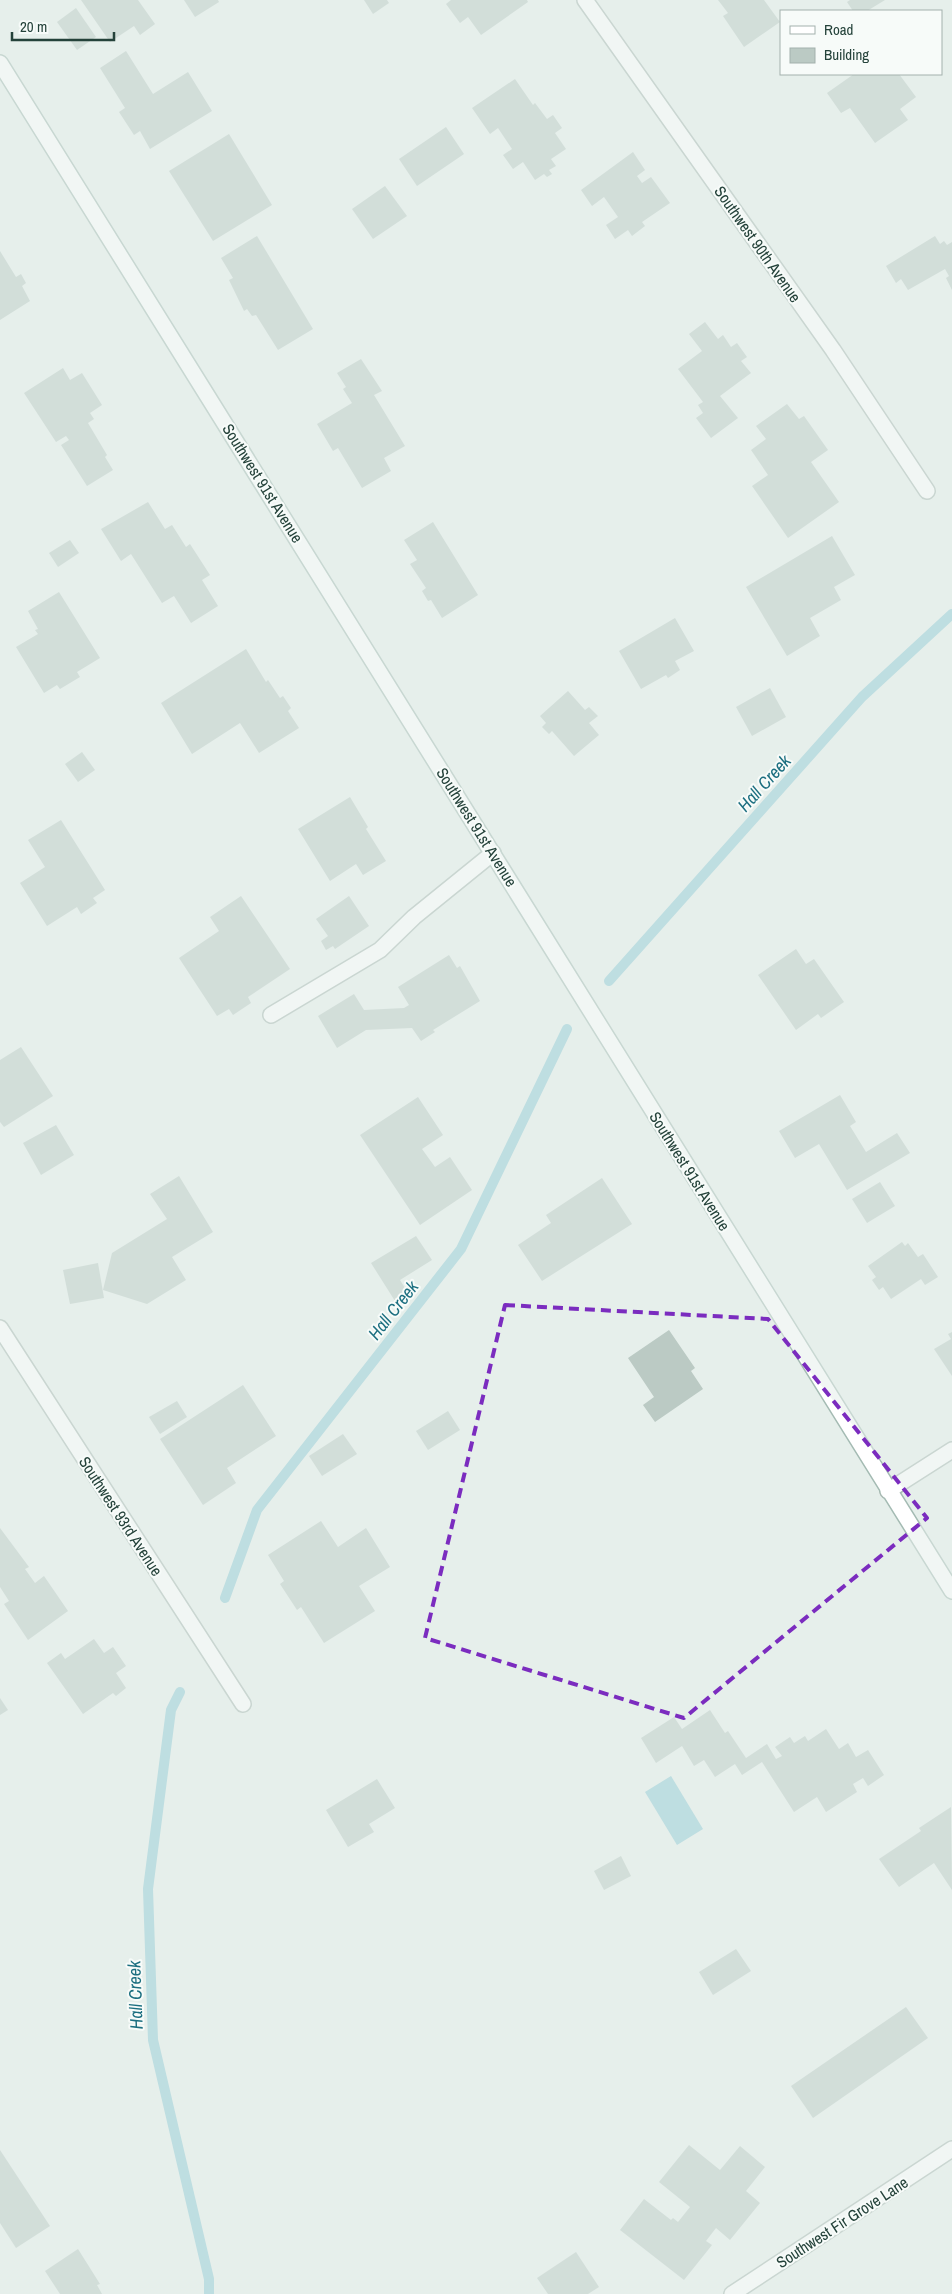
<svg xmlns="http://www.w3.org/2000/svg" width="952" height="2294" font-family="'Archivo Narrow',sans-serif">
<rect width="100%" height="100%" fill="#e6efeb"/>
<!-- water -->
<polygon fill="#8ec9d4" points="671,1776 703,1829 677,1845 645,1792"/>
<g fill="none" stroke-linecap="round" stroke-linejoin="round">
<!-- stream -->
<g stroke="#8ec9d4" stroke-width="10">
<polyline points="609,981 862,697 952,614"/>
<polyline points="225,1598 257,1510 461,1249 567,1029"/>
<polyline points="180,1692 171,1710 148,1889 153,2040 209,2279 209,2294"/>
</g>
</g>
<!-- building -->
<g fill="#bbcac4">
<polygon points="81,0 138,0 155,24 140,35 134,26 110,42"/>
<polygon points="184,0 218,0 219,2 195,17"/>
<polygon points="364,0 387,0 389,3 373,14"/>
<polygon points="451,0 527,0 528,2 481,35 468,17 460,23 446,4"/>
<polygon points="718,0 764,0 780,22 744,47 723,16 728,13"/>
<polygon points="850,0 885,0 867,11 853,11 847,2"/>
<polygon points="76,8 96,37 77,50 57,22"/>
<polygon points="126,51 153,94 188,72 212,111 150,149 140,131 134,135 119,112 125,108 100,68"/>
<polygon points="854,74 899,74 916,97 900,109 908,120 875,143 850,108 841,113 827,93"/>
<polygon points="515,79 533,105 535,103 547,119 553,115 562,128 555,133 566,149 551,159 556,166 549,170 552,174 547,177 544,174 535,180 523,162 513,169 503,155 512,149 498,128 490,134 472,108"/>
<polygon points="446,127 464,154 417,186 399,159"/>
<polygon points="229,134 272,205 213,241 169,171"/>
<polygon points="633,152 645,170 637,176 642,183 651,177 670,203 642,222 645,226 632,236 628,230 615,239 606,225 618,217 604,197 592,206 581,190"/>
<polygon points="385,186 407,216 373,239 352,209"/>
<polygon points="257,236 313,329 278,350 256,315 252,316 247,309 244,311 229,280 233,278 221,258"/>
<polygon points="935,236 940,244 944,241 947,245 952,242 952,290 946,278 949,276 945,269 908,290 901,279 896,283 886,266"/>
<polygon points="0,251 16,277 21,274 26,283 22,286 30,301 0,320"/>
<polygon points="705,322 718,339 723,335 731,347 737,343 747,357 741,361 751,373 720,396 738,418 711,438 696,418 703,413 698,405 703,402 678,369 702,351 689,334"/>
<polygon points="361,359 382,391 374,395 405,446 384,458 391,471 362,488 338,448 333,451 317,424 352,403 343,389 346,387 337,373"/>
<polygon points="63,368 70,380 82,373 102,405 90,413 94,419 88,423 107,455 105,457 113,470 87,486 61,445 69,440 66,436 56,442 24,393"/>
<polygon points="787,404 799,419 804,416 828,450 811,462 839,502 788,538 752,486 768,475 751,450 766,439 756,426"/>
<polygon points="148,502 165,529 172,525 186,547 190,544 210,575 202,580 218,606 191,623 174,596 162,603 131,554 121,561 101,529"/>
<polygon points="433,522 478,595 442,618 431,600 428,601 422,591 426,588 410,564 417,560 404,540"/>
<polygon points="832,536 855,575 834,587 841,600 810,618 820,636 787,656 746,587"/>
<polygon points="70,540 79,553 58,567 49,553"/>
<polygon points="59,592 100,658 77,672 80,677 60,689 57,685 44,693 16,647 38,634 35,630 38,629 28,611"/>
<polygon points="675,618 694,651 675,661 680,670 668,678 666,675 641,689 619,651"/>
<polygon points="246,649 266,682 268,680 280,698 283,696 291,708 288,711 299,728 259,753 240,723 192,754 161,703"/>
<polygon points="770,688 786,717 752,736 736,707"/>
<polygon points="568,691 585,710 589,707 598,716 589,723 599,735 574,756 552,731 549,734 542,727 546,723 540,716"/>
<polygon points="82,752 95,770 78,782 65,764"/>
<polygon points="350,797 368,827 366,829 386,861 363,875 356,864 330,881 298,829"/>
<polygon points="61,820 105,890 93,898 97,903 81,914 77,907 47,926 20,883 45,867 28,840"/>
<polygon points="241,896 290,969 248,997 251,1003 233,1015 229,1009 217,1016 179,958 219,931 210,917"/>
<polygon points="349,896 369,926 335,949 333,946 326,950 321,941 328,936 316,919"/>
<polygon points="796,949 806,964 814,959 844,1002 821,1018 818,1014 796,1030 758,975"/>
<polygon points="449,955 457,968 460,966 480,1001 433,1030 435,1032 421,1041 412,1028 366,1030 337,1048 318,1016 354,994 364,1010 404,1008 409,1005 398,987"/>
<polygon points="21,1047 53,1096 4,1127 0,1122 0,1060"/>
<polygon points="840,1095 856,1122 850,1126 866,1152 897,1133 910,1153 847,1190 819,1144 795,1158 779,1131"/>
<polygon points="418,1097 443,1135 422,1149 435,1167 450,1157 472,1190 420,1225 360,1135"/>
<polygon points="56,1125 74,1155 41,1175 23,1143"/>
<polygon points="179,1176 213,1232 172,1257 186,1280 147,1304 103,1290 112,1253 167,1219 150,1194"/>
<polygon points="602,1178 632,1224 542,1281 518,1245 551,1223 546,1215"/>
<polygon points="880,1182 895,1206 867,1223 852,1199"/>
<polygon points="416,1236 432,1260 400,1280 408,1293 395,1301 371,1263"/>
<polygon points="902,1242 905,1246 908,1243 918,1257 923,1254 938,1277 925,1285 921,1279 891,1299 883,1287 879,1290 872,1280 876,1277 868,1266"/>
<polygon points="98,1263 104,1298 70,1304 63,1270"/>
<polygon points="669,1330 695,1368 691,1371 703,1389 655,1422 643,1405 654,1397 628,1358"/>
<polygon points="952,1332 952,1376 934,1349 951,1339 948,1334"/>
<polygon points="243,1385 276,1436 227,1468 236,1483 203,1505 160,1439"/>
<polygon points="177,1401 187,1417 160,1434 149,1417"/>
<polygon points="448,1411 460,1430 428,1450 416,1431"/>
<polygon points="343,1434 357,1454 322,1476 309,1456"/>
<polygon points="321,1521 338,1547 366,1528 390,1567 359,1586 375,1611 324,1643 301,1607 297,1610 280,1584 284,1581 268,1555"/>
<polygon points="0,1528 29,1567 25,1569 35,1583 44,1576 68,1611 28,1640 4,1604 9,1601 0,1587"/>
<polygon points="94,1639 104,1653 113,1647 126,1666 116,1673 126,1688 116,1696 113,1693 83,1714 47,1663 61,1653 65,1659"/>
<polygon points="0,1698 8,1710 0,1715"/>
<polygon points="710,1710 725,1733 728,1731 746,1758 767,1744 776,1759 782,1756 775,1747 790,1737 794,1743 805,1736 808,1741 826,1729 839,1749 848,1743 856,1757 868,1750 884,1775 868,1786 863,1778 853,1784 857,1792 826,1812 817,1797 794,1812 762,1762 742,1775 735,1764 715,1777 704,1760 694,1766 682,1746 656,1763 641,1738 674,1717 682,1729"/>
<polygon points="377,1779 395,1808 369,1824 374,1832 348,1847 326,1810"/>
<polygon points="951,1807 952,1890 934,1863 899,1887 879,1859 921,1831 919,1828"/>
<polygon points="621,1856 631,1876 604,1890 594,1871"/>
<polygon points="736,1949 751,1971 713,1995 699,1972"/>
<polygon points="906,2007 928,2038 813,2118 791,2086"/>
<polygon points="689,2145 720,2170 740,2146 765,2167 746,2191 760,2203 730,2240 716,2228 706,2241 712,2245 684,2280 620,2230 644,2199 671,2220 673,2218 678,2222 690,2207 659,2182"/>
<polygon points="0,2150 50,2226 16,2248 0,2223"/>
<polygon points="78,2249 100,2284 97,2285 102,2294 60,2294 45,2271"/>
<polygon points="576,2252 599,2287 588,2294 548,2294 537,2278"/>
</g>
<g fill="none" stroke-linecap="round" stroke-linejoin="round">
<defs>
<polyline id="lane" points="271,1015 380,950 414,917 493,853"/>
<g id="street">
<polyline points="585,0 833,350 927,491"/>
<polyline points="0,1328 243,1704"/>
<polyline points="888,1491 952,1450"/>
<polyline points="732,2294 952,2149"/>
</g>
<polyline id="secondary" points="0,63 952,1591"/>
</defs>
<!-- lane casing -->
<use href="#lane" stroke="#a8b8b2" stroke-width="18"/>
<!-- street casing -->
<use href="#street" stroke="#a8b8b2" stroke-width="18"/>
<!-- secondary casing -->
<use href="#secondary" stroke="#a4bbb3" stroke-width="18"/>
<!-- lane -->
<use href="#lane" stroke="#fff" stroke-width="15"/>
<!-- street -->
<use href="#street" stroke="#fff" stroke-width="15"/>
<!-- secondary -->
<use href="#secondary" stroke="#fff" stroke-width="15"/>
</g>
<!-- marked area -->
<path d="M0 0H952V2294H0ZM505,1305L768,1319L927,1518L684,1718L425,1638Z" fill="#e6efeb" fill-opacity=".55" fill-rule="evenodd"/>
<path fill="none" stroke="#7b2cbf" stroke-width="4" stroke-dasharray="10 6" stroke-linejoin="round" d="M505,1305L768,1319L927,1518L684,1718L425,1638Z"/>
<g text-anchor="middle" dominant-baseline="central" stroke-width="4" stroke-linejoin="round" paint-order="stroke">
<!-- street labels -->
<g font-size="16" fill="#24423a" stroke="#f7fbf9">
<text transform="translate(758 244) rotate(55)">Southwest 90th Avenue</text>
<text transform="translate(263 483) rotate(58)">Southwest 91st Avenue</text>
<text transform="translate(477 827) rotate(58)">Southwest 91st Avenue</text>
<text transform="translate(690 1171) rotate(58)">Southwest 91st Avenue</text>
<text transform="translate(121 1516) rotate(57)">Southwest 93rd Avenue</text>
<text transform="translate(842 2222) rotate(-33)">Southwest Fir Grove Lane</text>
</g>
<!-- water labels -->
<g font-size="18" font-style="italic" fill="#1c6f80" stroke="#f7fbf9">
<text transform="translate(764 783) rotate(-48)">Hall Creek</text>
<text transform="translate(393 1310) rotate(-52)">Hall Creek</text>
<text transform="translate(135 1995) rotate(-92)">Hall Creek</text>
</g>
</g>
<!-- legend -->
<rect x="780" y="10" width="162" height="65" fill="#f7fbf9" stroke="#a3b1ad"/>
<rect x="790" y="26" width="25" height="8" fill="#ffffff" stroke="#a3b1ad"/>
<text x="824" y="35" font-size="15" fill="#24423a">Road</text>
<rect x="790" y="48" width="25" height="15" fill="#bbcac4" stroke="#a3b1ad"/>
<text x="824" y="60" font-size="15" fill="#24423a">Building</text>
<!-- scale -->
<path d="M12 32v8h102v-8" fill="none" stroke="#24423a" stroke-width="2.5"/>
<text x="20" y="32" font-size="15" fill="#24423a" stroke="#f7fbf9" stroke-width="4" paint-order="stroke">20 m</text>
</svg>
